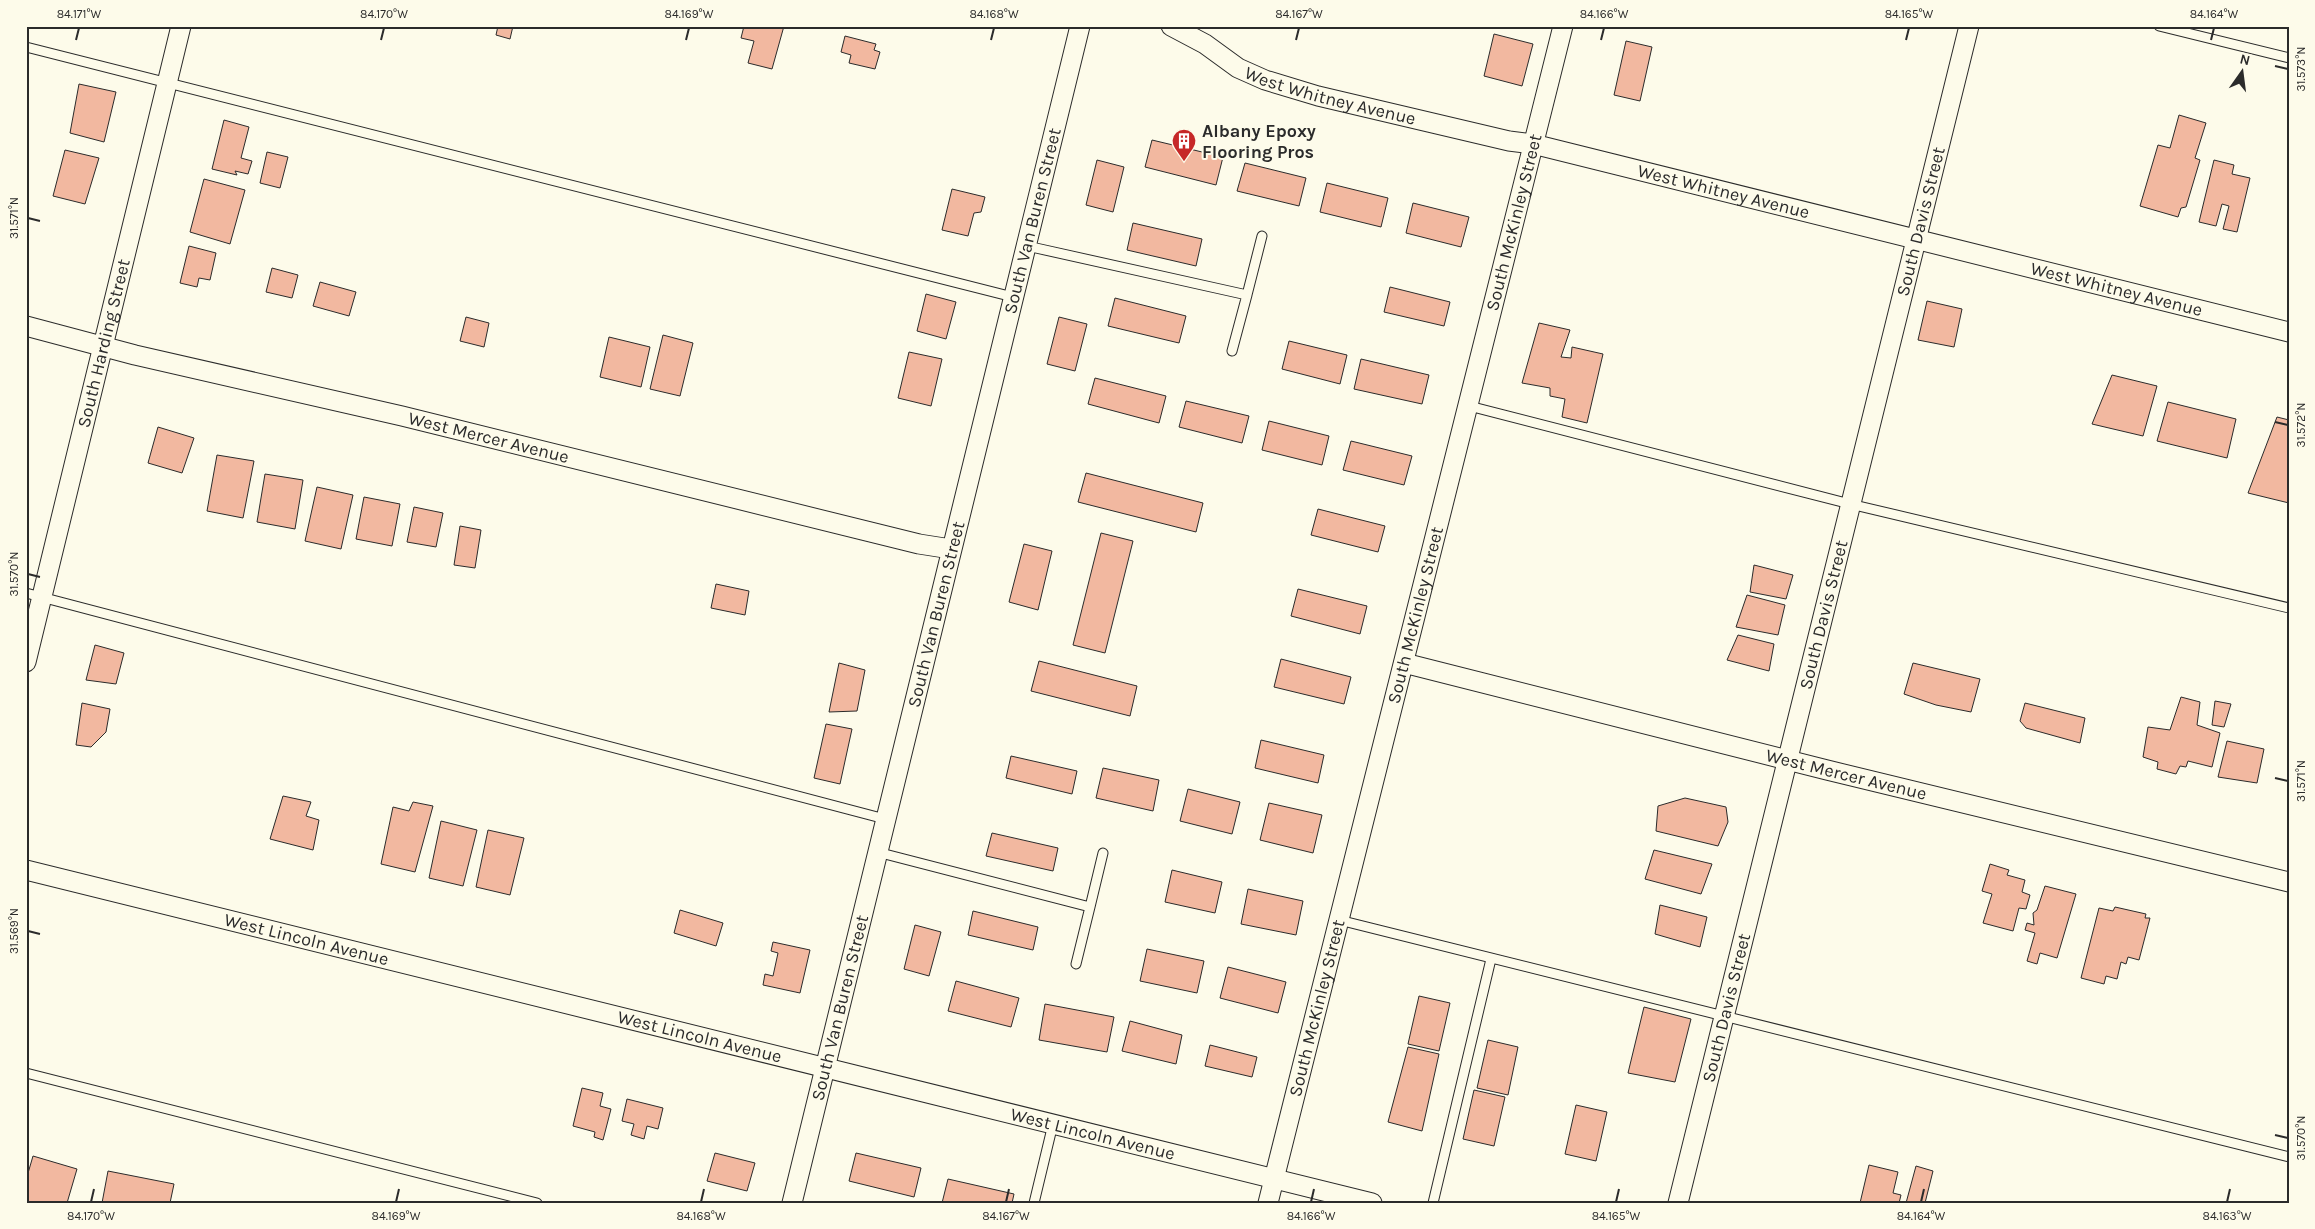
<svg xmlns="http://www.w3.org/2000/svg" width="2315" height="1229" viewBox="0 0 2315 1229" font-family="Karla,sans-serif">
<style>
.building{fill:#f2b8a0;stroke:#2b2b2b}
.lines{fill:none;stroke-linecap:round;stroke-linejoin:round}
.lane-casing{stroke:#2b2b2b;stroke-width:11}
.street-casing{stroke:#2b2b2b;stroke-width:21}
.lane{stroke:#fdfbea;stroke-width:9}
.street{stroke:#fdfbea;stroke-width:19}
.ticks{fill:none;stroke:#2b2b2b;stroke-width:2}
.labels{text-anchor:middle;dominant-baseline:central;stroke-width:4;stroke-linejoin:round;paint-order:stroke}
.street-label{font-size:18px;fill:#2b2b2b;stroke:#fdfbea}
.poi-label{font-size:18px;font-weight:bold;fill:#2b2b2b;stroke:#fdfbea;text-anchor:start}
.neatline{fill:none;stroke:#2b2b2b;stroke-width:2}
.ticks-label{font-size:12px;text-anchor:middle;fill:#2b2b2b}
</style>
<rect width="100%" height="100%" fill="#fdfbea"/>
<path class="building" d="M498,26H513L510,39L496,35Z
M744,26H784L772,69L748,63L754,41L741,38Z
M1494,34L1533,44L1522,86L1484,76Z
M845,36L876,44L874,50L880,52L875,69L849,63L851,55L841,52Z
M1626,41L1652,47L1640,101L1614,95Z
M79,84L116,92L104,142L70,133Z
M2179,115L2206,123L2195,158L2200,160L2186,207L2181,208L2178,217L2140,206L2158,145L2170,148Z
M224,120L249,127L241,158L252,161L248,174L235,171L237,175L212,169Z
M1152,140L1223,157L1216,185L1145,167Z
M65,150L99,158L85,204L53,196Z
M267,152L288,157L280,188L260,183Z
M1097,160L1124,167L1113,212L1086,205Z
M2214,160L2234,165L2232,174L2250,178L2237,232L2223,229L2229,206L2222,204L2216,226L2199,222Z
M1245,163L1306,178L1299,206L1237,191Z
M204,179L245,190L230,244L190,232Z
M1327,183L1388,198L1381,227L1320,212Z
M952,189L985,197L981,212L974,213L968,236L942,230Z
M1413,203L1469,217L1461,247L1406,233Z
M1133,223L1202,239L1196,266L1127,250Z
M189,246L216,253L210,280L199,278L197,287L180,283Z
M272,268L298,275L292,298L266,292Z
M320,282L356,292L349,316L313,306Z
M1390,287L1450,302L1444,326L1384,312Z
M926,294L956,302L946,339L917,331Z
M1115,298L1186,316L1179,343L1108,326Z
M1927,301L1962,309L1954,347L1918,340Z
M466,317L489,323L484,347L460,341Z
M1059,317L1087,324L1075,371L1047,364Z
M1539,323L1570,330L1561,357L1571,358L1572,347L1603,354L1587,423L1562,417L1565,399L1550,396V388L1522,383Z
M663,335L693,343L680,396L650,389Z
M609,337L650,347L641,387L600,377Z
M1289,341L1347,355L1340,384L1282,369Z
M909,352L942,359L931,406L898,398Z
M1361,359L1429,375L1422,404L1354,389Z
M2112,375L2157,386L2143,436L2092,424Z
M1095,378L1166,396L1159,423L1088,404Z
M1186,401L1249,416L1242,443L1179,427Z
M2168,402L2236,419L2227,458L2157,441Z
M2277,417L2289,420V503L2248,493Z
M1269,421L1329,436L1322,465L1262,450Z
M158,427L194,438L182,473L148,463Z
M1351,441L1412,456L1404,485L1343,470Z
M217,455L254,461L243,518L207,511Z
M1086,473L1203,503L1196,532L1078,502Z
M265,474L303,480L295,529L257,522Z
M317,487L353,495L341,549L305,541Z
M364,497L400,504L392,546L356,539Z
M414,507L443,513L436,547L407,542Z
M1318,509L1385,526L1378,552L1311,535Z
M460,526L481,530L475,568L454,565Z
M1101,533L1133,541L1105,653L1073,645Z
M1024,544L1052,551L1038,610L1009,602Z
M1754,565L1793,575L1786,599L1750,592Z
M716,584L749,591L745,615L711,608Z
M1298,589L1367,606L1360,634L1291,616Z
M1747,595L1785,605L1778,635L1736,627Z
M1738,635L1774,644L1769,671L1727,660Z
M95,645L124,653L116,684L86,680Z
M1281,659L1351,677L1344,704L1274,687Z
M1039,661L1137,686L1130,716L1031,691Z
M839,663L865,670L857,711L829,712Z
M1913,663L1980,679L1971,712L1936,705L1904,694Z
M2181,697L2200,702L2197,725L2220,733L2212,767L2188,761L2186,767L2180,766L2176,774L2157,769L2158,762L2143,757L2148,727L2170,730Z
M2215,701L2231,704L2224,727L2212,725Z
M82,703L110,709L106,732L91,747L76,745Z
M2025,703L2085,718L2080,743L2026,728L2020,721Z
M826,724L852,729L840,784L814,778Z
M1261,740L1324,755L1318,783L1255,768Z
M2227,741L2264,749L2257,783L2218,777Z
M1011,756L1077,771L1072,794L1006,778Z
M1103,768L1159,780L1153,811L1096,798Z
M1188,789L1240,802L1232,834L1180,821Z
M283,796L311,802L306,816L319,820L313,850L270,839Z
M1685,798L1726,807L1728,822L1718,846L1656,831L1658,806Z
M413,802L433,806L415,872L381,864L393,807L409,811Z
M1269,803L1322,815L1313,853L1260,840Z
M441,821L477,830L463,886L429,878Z
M488,830L524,838L510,895L476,887Z
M992,833L1058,848L1053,871L986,856Z
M1654,850L1712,864L1701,894L1645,879Z
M1990,864L2009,870L2007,875L2025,880L2022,892L2030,895L2026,909L2019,908L2013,931L1983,923L1992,894L1982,891Z
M1172,870L1222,882L1215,913L1165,902Z
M2045,886L2076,894L2057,958L2040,953L2037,964L2027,961L2035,933L2025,930L2027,923L2034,925L2033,913L2037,910Z
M1248,889L1303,901L1296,935L1241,924Z
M1660,905L1707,917L1700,947L1655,934Z
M2115,907L2146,914L2145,918H2150L2139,960L2128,957L2126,964L2121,962L2117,979L2106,976L2104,984L2081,978L2099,908L2113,911Z
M680,910L723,923L716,946L674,933Z
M973,911L1038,927L1033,950L968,935Z
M915,925L941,932L929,976L904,969Z
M773,942L810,950L800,993L763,985L765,974L773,976L778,953L771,951Z
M1147,949L1204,961L1197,993L1140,981Z
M1228,967L1286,982L1278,1013L1220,998Z
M956,981L1019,998L1011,1027L948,1011Z
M1419,996L1450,1003L1439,1051L1408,1044Z
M1045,1004L1114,1017L1107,1052L1039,1040Z
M1644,1007L1691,1019L1675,1082L1628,1073Z
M1130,1021L1182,1035L1176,1064L1122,1051Z
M1488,1040L1518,1047L1508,1095L1477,1088Z
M1210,1045L1257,1057L1252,1077L1205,1066Z
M1408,1047L1439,1054L1422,1131L1388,1122Z
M582,1088L603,1093L600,1106L611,1109L603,1140L594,1137L595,1132L573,1126Z
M1474,1090L1505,1097L1494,1146L1463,1139Z
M627,1099L663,1108L658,1129L647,1126L644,1139L631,1135L634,1124L622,1121Z
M1576,1105L1607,1112L1596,1161L1565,1154Z
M715,1153L755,1163L747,1191L707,1181Z
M856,1153L921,1168L914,1197L849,1181Z
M33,1156L77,1169L67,1203H26V1180Z
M1869,1165L1898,1172L1893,1193L1901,1195L1899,1203H1860Z
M1916,1166L1933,1171L1925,1203H1906Z
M108,1171L174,1184L170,1203H102Z
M948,1179L1014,1194L1012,1203H942Z"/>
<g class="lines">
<defs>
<path id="lane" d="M2159,26L2289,58
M26,47L1013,297
M1027,246L1247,295L1262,236
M1232,351L1247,295
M1469,406L1850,504L2289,608
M26,593L885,819
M877,852L1090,907L1103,853
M1339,920L2289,1157
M1076,964L1090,907
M26,1073L537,1203
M1034,1203L1053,1124
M1433,1203L1491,959"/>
<g id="street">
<path id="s1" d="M1171,26L1205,44L1238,68L1265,80L1318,96L1509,141L1533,144L2289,332"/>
<path id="s2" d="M26,326L135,355L402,416L919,544L951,549"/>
<path id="s3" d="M26,662L181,26"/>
<path id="s4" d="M1404,663L1827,770L2289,882"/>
<path id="s5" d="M26,870L1372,1203"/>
<path id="s6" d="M792,1203L1080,26"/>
<path id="s7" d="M1268,1203L1563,26"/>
<path id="s8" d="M1678,1203L1969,26"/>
</g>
</defs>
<use href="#lane" class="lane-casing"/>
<use href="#street" class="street-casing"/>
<use href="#lane" class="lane"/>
<use href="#street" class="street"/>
</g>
<path class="ticks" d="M76,40L79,28M381,40L384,28M686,40L689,28M991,40L994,28M1296,40L1299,28M1601,40L1604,28M1906,40L1909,28M2211,40L2214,28M2275,66L2288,69M28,218L40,221M2275,422L2288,425M28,574L40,577M2275,778L2288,781M28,931L40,934M2275,1135L2288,1138M91,1202L94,1189M396,1202L399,1189M701,1202L704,1189M1006,1202L1009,1189M1311,1202L1314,1189M1616,1202L1619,1189M1921,1202L1924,1189M2227,1202L2230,1189"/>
<defs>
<symbol id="building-pin" viewBox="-11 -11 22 30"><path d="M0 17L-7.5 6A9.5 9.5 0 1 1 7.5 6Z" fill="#c62828" stroke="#fdfbea"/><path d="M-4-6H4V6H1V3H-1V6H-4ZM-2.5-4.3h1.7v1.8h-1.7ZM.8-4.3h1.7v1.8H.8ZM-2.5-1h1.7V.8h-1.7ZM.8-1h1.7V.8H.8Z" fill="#fff"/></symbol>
</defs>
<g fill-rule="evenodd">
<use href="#building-pin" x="1170" y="127" width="28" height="38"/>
</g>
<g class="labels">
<g class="street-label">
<text stroke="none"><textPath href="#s1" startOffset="176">West Whitney Avenue</textPath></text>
<text stroke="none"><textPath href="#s1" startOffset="581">West Whitney Avenue</textPath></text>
<text stroke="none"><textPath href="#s6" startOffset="1011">South Van Buren Street</textPath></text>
<text stroke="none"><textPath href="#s8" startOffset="1011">South Davis Street</textPath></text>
<text stroke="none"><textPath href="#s7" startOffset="1011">South McKinley Street</textPath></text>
<text stroke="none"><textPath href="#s1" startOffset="986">West Whitney Avenue</textPath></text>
<text stroke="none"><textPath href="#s3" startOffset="328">South Harding Street</textPath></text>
<text stroke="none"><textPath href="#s2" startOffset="476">West Mercer Avenue</textPath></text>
<text stroke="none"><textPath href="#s6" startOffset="606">South Van Buren Street</textPath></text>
<text stroke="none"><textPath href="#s8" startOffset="606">South Davis Street</textPath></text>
<text stroke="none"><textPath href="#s7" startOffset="606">South McKinley Street</textPath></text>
<text stroke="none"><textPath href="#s4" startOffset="456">West Mercer Avenue</textPath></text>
<text stroke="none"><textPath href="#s5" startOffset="289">West Lincoln Avenue</textPath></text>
<text stroke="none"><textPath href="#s7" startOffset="201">South McKinley Street</textPath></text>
<text stroke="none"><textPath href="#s6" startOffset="201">South Van Buren Street</textPath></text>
<text stroke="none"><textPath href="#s8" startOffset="201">South Davis Street</textPath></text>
<text stroke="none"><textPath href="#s5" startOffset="694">West Lincoln Avenue</textPath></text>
<text stroke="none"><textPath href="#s5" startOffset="1099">West Lincoln Avenue</textPath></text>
</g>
<g class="poi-label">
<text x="1202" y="131">Albany Epoxy<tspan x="1202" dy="21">Flooring Pros</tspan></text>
</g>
</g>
<rect width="2315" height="1229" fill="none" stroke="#fdfbea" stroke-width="55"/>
<g transform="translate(2242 72) rotate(14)" stroke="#fdfbea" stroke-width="4" paint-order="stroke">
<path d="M0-4L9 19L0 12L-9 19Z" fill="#2b2b2b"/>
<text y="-8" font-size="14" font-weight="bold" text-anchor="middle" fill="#2b2b2b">N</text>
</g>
<rect x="28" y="28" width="2260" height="1174" class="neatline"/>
<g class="ticks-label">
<text x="79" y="18">84.171°W</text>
<text x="384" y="18">84.170°W</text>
<text x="689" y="18">84.169°W</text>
<text x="994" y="18">84.168°W</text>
<text x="1299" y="18">84.167°W</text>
<text x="1604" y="18">84.166°W</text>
<text x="1909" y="18">84.165°W</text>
<text x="2214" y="18">84.164°W</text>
<text transform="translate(2301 69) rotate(-90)" y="4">31.573°N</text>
<text transform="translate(14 218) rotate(-90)" y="4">31.571°N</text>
<text transform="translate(2301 425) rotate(-90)" y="4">31.572°N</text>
<text transform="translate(14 574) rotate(-90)" y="4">31.570°N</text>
<text transform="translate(2301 781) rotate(-90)" y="4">31.571°N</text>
<text transform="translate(14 931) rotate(-90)" y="4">31.569°N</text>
<text transform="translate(2301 1138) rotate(-90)" y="4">31.570°N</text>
<text x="91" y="1220">84.170°W</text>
<text x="396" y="1220">84.169°W</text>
<text x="701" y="1220">84.168°W</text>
<text x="1006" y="1220">84.167°W</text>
<text x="1311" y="1220">84.166°W</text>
<text x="1616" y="1220">84.165°W</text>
<text x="1921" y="1220">84.164°W</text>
<text x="2227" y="1220">84.163°W</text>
</g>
</svg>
